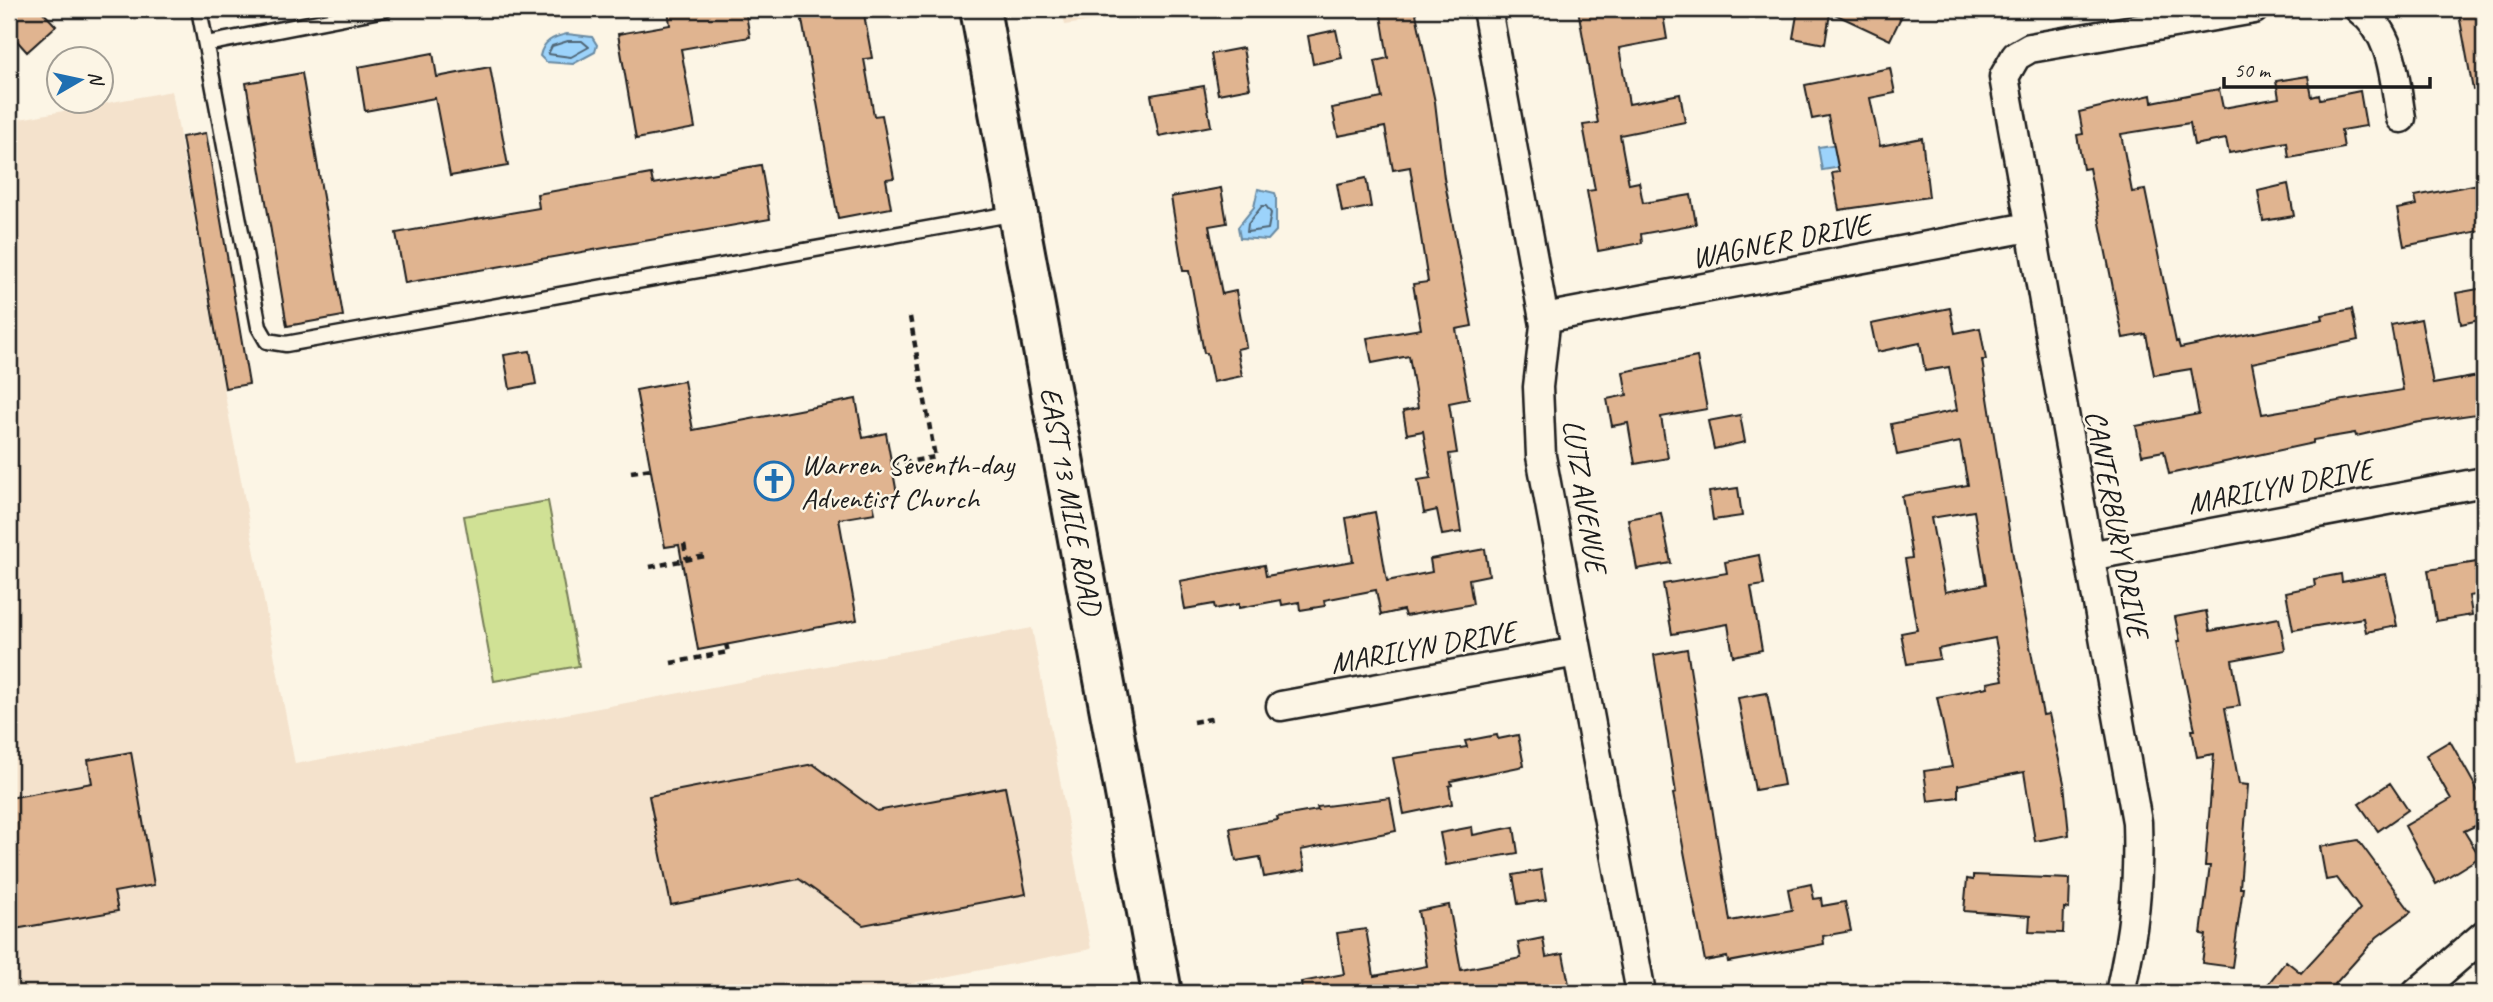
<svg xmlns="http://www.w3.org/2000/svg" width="2493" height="1002" viewBox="0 0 2493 1002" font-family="Caveat,sans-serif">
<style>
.built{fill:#f4e2cc}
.green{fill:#d0e195;stroke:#767e58;stroke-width:2}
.water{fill:#9cd3fb;stroke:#698aa2;stroke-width:2}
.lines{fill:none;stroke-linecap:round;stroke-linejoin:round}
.shore{stroke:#4f6575;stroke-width:2}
.building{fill:#e0b490;stroke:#1c1c1c;stroke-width:2;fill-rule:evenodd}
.lane-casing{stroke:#1c1c1c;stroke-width:19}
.street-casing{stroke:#1c1c1c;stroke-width:33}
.secondary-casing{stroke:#1c1c1c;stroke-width:44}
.path{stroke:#1c1c1c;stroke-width:4.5;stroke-dasharray:7 5;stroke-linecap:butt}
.lane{stroke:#fcf5e5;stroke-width:14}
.street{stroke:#fcf5e5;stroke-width:28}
.secondary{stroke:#fcf5e5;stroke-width:38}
.labels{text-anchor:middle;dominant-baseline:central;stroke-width:5;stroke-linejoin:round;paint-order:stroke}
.street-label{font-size:30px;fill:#1c1c1c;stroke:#fcf5e5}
.poi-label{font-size:30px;fill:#1c1c1c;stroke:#fcf5e5;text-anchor:start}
</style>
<rect width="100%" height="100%" fill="#fcf5e5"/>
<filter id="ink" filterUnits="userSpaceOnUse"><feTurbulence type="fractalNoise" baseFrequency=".0143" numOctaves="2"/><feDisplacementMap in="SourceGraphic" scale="14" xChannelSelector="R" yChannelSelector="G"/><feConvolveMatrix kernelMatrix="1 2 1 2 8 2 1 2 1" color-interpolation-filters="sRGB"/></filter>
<g filter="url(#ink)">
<path class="built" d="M1062,9H1172L1065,25Z
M172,91L227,406L295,764L1032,628L1091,949L861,993H9V121Z"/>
<path class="green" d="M548,501L579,666L494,681L464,516Z"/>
<path class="water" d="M567,34L592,37L597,45L595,52L573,64L546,62L540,56C543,41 553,37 567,34Z
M1858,141L1862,164L1822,170L1818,147Z
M1258,189L1275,193L1276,196V231L1268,240L1240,238L1238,227L1254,207Z"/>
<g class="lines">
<path class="shore" d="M568,41H582L589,47L571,57L548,54L552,46Z
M1262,206H1266L1271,213L1268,229L1247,232L1248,224Z"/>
</g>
<path class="building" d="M9,9H40L56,26L27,52L9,32Z
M668,9H745L750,37L681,49L695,128L636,139L618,34L670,25Z
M800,9H863L872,58L864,59L874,116L882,115L894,178L886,179L891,208L838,218Z
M1380,9H1415L1435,102L1444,178L1472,326L1456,329L1469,399L1449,403L1457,453L1449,454L1461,532L1442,535L1437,510L1424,513L1418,480L1431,478L1423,431L1407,434L1403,411L1418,408L1409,356L1372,363L1367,338L1421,329L1413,284L1428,282L1410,167L1393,170L1385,127L1338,136L1332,108L1382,98L1375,61L1388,58Z
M1578,9H1662L1667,39L1619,48L1629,104L1680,94L1685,122L1620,135L1629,184L1639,182L1643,203L1691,195L1696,224L1641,234L1642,243L1598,251L1587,191L1595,190L1583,125L1598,123Z
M1798,9L1830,13L1825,44L1793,38Z
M1824,9H1905L1890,40Z
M2458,9H2484V89L2473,90Z
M1336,30L1342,58L1313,64L1308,36Z
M1243,48L1250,88L1218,94L1211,54Z
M433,53L437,77L490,67L508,166L450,176L435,98L365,111L358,67Z
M1890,68L1895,93L1870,98L1880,146L1922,138L1929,197L1839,210L1832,173L1839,172L1828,116L1812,119L1805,85Z
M302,73L343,316L287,326L246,83Z
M2308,76L2312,97L2319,95L2320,99L2360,91L2366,126L2341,130L2344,148L2289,158L2287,142L2229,153L2226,139L2194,145L2190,123L2121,134L2132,192L2145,190L2176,342L2178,341L2180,348L2323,319L2322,315L2352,309L2358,340L2252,363L2262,414L2403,390L2391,325L2421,319L2433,384L2484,375V413L2414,423L2356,436L2355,433L2313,440V443L2169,474L2164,451L2142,455L2136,426L2199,414L2191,369L2154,375L2146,334L2123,338L2089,168L2083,169L2077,135L2083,134L2079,112L2151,95L2152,102L2219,89L2223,108L2279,98L2276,81Z
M1204,86L1211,126L1159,136L1151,95Z
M206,133L249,384L225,388L182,137Z
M761,165L770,219L405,283L396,233L539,208L537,194L651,174L653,184Z
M1366,178L1371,207L1342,212L1337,184Z
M2484,183V230L2404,246L2397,209L2417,205L2415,196Z
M2288,184L2294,216L2263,221L2258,191Z
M1221,188L1227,223L1209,226L1222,294L1236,291L1246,347L1237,349L1242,376L1213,382L1207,353H1204L1189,271H1183L1171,197Z
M2484,288V319L2461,324L2456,293Z
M1950,308L1955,333L1980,328L1986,360H1982L2014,562L2043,715L2049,714L2064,783L2069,835L2035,841L2024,772L1958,785V797L1928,801L1924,771L1952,767L1937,697L1988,687L1987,683L2003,680L1995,638L1938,649L1940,659L1907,664L1901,633L1917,630L1905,559L1912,558L1902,496L1968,485L1960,442L1897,455L1891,424L1957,410L1949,367L1925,371L1920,343L1877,352L1871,324ZM1974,511L1986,584L1945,592L1931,518Z
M530,351L536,384L510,389L504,355Z
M1697,357L1707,409L1661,417L1668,458L1635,464L1628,423L1612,426L1607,399L1627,395L1623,372Z
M684,381L693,430L856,399L863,438L886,433L897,494L872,499L875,513L839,519L857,620L698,650L679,545L665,547L636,390Z
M1740,415L1745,442L1714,449L1708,421Z
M1738,488L1742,516L1713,520L1709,492Z
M1375,512L1387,581L1432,572L1430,559L1485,549L1489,575L1469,579L1473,604L1405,616L1403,610L1381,615L1376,590L1324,600L1325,606L1300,610L1299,602L1282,605L1281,600L1239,608V604L1215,609L1214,604L1185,609L1180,581L1264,565L1266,576L1353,561L1346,518Z
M1661,513L1671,563L1637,569L1628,519Z
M1759,555L1764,585L1751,587L1762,650L1733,656L1728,624L1672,634L1663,584L1727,573L1725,562Z
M2477,562L2482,594L2469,596L2472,615L2436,621L2428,570Z
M2341,574L2342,582L2386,574L2397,626L2366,632L2363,618L2293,630L2286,592L2315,586L2314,579Z
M2206,611L2210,631L2279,618L2285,650L2232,660L2240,706L2225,708L2239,784L2248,785L2240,888H2243L2232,967L2202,963L2206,935L2201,934L2210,866H2205L2214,754L2197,757L2192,730H2195L2177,641H2180L2175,617Z
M1687,649L1730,921L1792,910L1788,889L1811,884L1814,899L1821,898L1822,906L1845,902L1851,931L1823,936L1824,944L1728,962L1727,957L1705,961L1673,794L1676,793L1654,655Z
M1767,693L1784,785L1755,790L1738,698Z
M1497,735L1498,739L1518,735L1524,766L1451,781L1452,785L1449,786L1452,804L1404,814L1393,758L1467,747L1465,741Z
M2450,741L2478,791L2484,788V822L2464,831L2480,857L2436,884L2405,826L2451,799L2426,755Z
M131,752L154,885L114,892L118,911L9,930V798L92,783L88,760Z
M813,764L877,811L1005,787L1026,894L863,925L799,879L671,905L649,796Z
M2390,783L2408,810L2378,831L2359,804Z
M1390,798L1396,831L1301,850L1305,870L1264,877L1260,857L1236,861L1230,828L1278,820L1277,817L1318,810L1317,807Z
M1472,827L1473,835L1514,827L1518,853L1446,865L1440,833Z
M2358,840L2411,912L2377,937L2327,993H2261L2286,961L2301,973L2360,909L2337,878L2326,880L2320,847Z
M1541,870L1546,900L1518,904L1513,875Z
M1973,875L2070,879L2069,909L2064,908L2063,933L2029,932L2030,916L1964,911L1967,879L1973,880Z
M1449,905L1461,970L1521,958L1518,943L1543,938L1546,957L1563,954L1570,989L1549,993H1302L1301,982L1344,974L1337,933L1366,929L1374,976L1427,966L1418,911Z"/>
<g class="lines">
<defs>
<path id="lane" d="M199,9L259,327L267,341L286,344L1016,213
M206,44L385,9"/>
<path id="street" d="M1487,9L1545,325L1538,387L1541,456L1641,993
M2359,9C2394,35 2394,78 2401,118
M1544,318L2029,227
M2089,556L2484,482
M1281,706L1577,652
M2120,993C2134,931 2139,885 2137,822L2004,77L2016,56L2030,48L2254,9
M2417,993L2484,935"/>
<g id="secondary">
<path id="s1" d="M980,9L1162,993"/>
</g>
</defs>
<use href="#lane" class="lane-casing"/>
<use href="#street" class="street-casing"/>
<use href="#secondary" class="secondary-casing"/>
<path class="path" d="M891,465L935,457L910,317
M631,472L651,469
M684,544L687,560
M650,567L705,556
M671,663L728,652L726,644
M1193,722L1216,718"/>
<use href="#lane" class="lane"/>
<use href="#street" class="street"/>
<use href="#secondary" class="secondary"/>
</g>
</g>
<defs>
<symbol id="church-ring" viewBox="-11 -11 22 22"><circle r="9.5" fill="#fcf5e5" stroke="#1f6fb2" stroke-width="1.5"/><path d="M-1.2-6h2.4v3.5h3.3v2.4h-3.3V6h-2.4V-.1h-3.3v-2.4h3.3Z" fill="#1f6fb2"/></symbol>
</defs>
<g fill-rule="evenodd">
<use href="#church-ring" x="752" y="459" width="44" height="44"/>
</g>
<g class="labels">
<g class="street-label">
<text transform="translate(1781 241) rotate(-11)">WAGNER DRIVE</text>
<text transform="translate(2280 486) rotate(-11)">MARILYN DRIVE</text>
<text transform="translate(1585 496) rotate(81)">LUTZ AVENUE</text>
<text stroke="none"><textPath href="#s1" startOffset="500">EAST 13 MILE ROAD</textPath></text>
<text transform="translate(2117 524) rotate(79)">CANTERBURY DRIVE</text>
<text transform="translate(1423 647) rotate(-10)">MARILYN DRIVE</text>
</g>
<g class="poi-label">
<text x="801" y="464">Warren Seventh-day<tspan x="801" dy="34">Adventist Church</tspan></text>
</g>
</g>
<rect width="2493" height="1002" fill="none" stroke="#fcf5e5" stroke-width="35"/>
<rect x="18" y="18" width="2458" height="967" fill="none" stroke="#1c1c1c" stroke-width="2.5" filter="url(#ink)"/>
<g transform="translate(80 80) rotate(81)"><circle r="33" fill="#fcf5e5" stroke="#a29e95" stroke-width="2"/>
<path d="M0-5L12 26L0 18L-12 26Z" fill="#1f6fb2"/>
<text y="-10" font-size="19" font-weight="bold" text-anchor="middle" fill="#1c1c1c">N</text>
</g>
<path d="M2224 77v10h206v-10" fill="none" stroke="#1c1c1c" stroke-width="3.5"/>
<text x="2234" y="77" font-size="21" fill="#1c1c1c" stroke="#fcf5e5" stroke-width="5" paint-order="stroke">50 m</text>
</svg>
